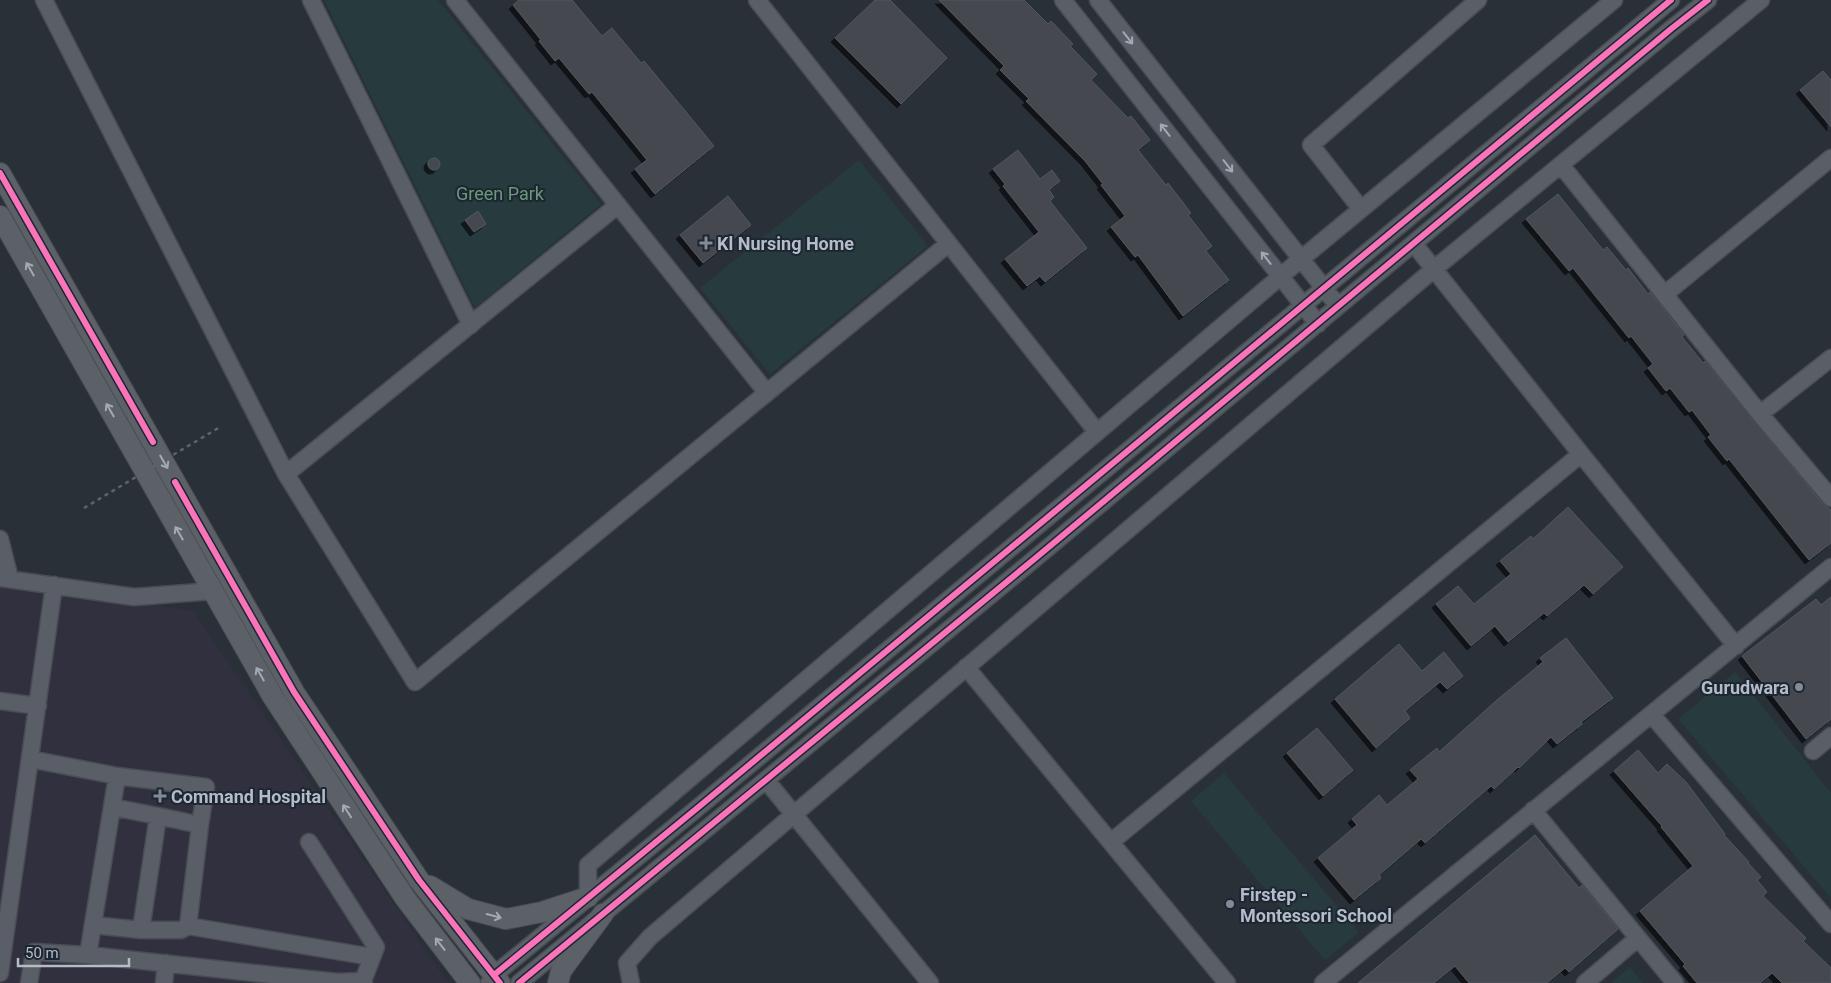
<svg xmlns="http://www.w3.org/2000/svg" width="1831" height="983" viewBox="0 0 1831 983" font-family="Roboto,sans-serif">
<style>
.medical{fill:#31303e}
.green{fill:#273a3e}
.building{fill:#444950;stroke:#52575f;filter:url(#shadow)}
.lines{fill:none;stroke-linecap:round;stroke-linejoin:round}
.minor-casing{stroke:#484c53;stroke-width:19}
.major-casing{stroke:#484c55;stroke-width:22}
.minor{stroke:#5a5e66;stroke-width:16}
.major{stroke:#5c6168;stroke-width:20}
.path-bridge{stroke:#5d636a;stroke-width:2.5;stroke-dasharray:4 4;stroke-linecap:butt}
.cycleway-casing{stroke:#1d2633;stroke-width:9}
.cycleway{stroke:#fb73b8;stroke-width:6}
.oneway{stroke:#a2a9b5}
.oneway2{stroke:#a2aab6}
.poi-dot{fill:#848b96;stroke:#1d2633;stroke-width:2}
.labels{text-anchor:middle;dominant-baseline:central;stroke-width:4;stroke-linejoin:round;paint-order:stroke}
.park-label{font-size:18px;fill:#6b9a76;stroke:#1d2633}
.poi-label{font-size:18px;font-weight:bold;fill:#b4bcc9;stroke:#1d2633;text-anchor:start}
</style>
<defs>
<filter id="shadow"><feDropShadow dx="-4" dy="4" stdDeviation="0" flood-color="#0009"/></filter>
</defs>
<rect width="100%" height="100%" fill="#2a3038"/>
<path class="medical" d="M0,582L193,611L448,983H0Z"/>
<path class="green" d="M324,0H438L601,204L475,308Z
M859,160L928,246L770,374L700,288Z
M1735,672L1831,793V898L1678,719Z
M1224,773L1359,932L1325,960L1191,801Z
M1630,967L1643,983H1611Z"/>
<path class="building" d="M519,0H572L602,36L612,28L641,63L644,61L714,146L655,194L635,169L647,160L592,92L589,94L559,58L555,61L539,41L541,40L513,5Z
M875,0H890L947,58L901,104L835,38Z
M939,0H1024L1048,24L1051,21L1073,44L1070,46L1097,74L1091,80L1128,118L1131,116L1150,140L1138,150L1166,185L1168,183L1191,213L1188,215L1212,246L1206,251L1229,280L1183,316L1138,255L1135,257L1111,227L1125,216L1101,185L1103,184L1085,161L1026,101L1029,99L1000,70L1004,66Z
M1823,71L1831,80V127L1800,90Z
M1018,150L1040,179L1052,170L1060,181L1049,190L1054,197L1050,201L1087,248L1045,282L1040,276L1027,286L1005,259L1039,232L1003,186L1005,184L993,169Z
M428 164a6 6 0 1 1 12 0a6 6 0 1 1-12 0Z
M1558,194L1603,250L1607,247L1626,270L1628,268L1648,294L1650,292L1684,335L1682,337L1703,363L1705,361L1823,504L1831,510V543L1809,560L1729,459L1727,461L1708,437L1711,435L1692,410L1689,412L1670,388L1666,391L1648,368L1653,364L1631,336L1629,338L1573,268L1569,271L1526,219Z
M728,196L751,225L703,263L680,235Z
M478,211L486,224L474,232L465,220Z
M1568,507L1623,567L1593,594L1584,585L1547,616L1544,613L1508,642L1495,626L1471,646L1436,604L1458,586L1474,604L1511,574L1500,561L1531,536L1533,539Z
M1831,597V719L1806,739L1742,656L1816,599L1821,605Z
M1566,638L1613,698L1581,722L1582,724L1557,744L1551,737L1519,768L1518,767L1494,789L1491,786L1425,843L1421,839L1379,875L1381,878L1354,900L1318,858L1357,825L1352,819L1379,795L1387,805L1418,779L1410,770L1437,748L1439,752L1497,700L1543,662L1540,658Z
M1399,644L1422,671L1444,652L1463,676L1447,689L1440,682L1405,711L1410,718L1376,748L1335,699Z
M1317,728L1353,770L1323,796L1287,753Z
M1638,750L1658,773L1667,764L1686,782L1725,834L1724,835L1749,862L1748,863L1761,877L1757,880L1767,892L1763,896L1806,938L1803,941L1831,968V983H1782L1772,973L1760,983H1697L1683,966L1685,964L1640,911L1693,866L1661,827L1662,826L1614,771Z
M1535,835L1579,888L1582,885L1618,929L1569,972L1565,968L1547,983H1469L1455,966L1434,983H1358Z"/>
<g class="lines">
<defs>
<path id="minor" d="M44,0L286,474L415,682L948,244
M311,0L471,325
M455,0L767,393
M757,0L1097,432
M1063,0L1318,324
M1098,0L1338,306
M1561,165L1760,414L1831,498
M1361,209L1311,145L1478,0
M1414,244L1581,454L1736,646
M1665,294L1831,158
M1760,414L1831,358
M286,474L618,205
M0,539L10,579
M0,578L134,597L213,591
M966,667L1227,983
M0,701L38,706
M1652,715L1831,924
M1813,751L1831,736
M30,759L117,776L206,787L200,825
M766,780L930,983
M1533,810L1675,983
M158,816L200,825L188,926L372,957
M309,842L376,947L363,981
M1111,842L1581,454
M588,897V865L1301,259L1614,0
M93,925L141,930L158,816L112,807
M141,930H181L188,926
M88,955L117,776
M0,973L54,585
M29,983L34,952L88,955L337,982L363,981L364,983
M164,983L166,963
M489,983L494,975L701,805L1671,0
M519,983L1032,561L1671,29L1708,0
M631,983L627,963L650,937L1434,269L1761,0
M1323,983L1831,567
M1585,983L1638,938"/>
<path id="major" d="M0,173L294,692L419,880L500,983
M0,216L273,697L405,898L470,983
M430,886L468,909L506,919L542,912L588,897
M558,983L561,971L603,914"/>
</defs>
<use href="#minor" class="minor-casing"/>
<use href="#major" class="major-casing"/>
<use href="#minor" class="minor"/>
<use href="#major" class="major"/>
<path class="path-bridge" d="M84,508L220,427"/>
<defs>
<path id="cycleway" d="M0,173L153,442
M175,482L294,692L419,880L500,983
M494,975L701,805L1671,0
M519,983L1032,561L1671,29L1708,0"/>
</defs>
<use href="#cycleway" class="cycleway-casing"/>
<use href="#cycleway" class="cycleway"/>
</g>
<defs><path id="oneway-shaft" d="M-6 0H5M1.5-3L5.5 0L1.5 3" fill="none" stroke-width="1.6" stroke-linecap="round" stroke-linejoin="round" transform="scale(1.25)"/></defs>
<g class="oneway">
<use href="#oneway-shaft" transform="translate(1128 38) rotate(52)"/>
<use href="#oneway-shaft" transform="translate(1165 130) rotate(-128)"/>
<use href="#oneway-shaft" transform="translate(1228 166) rotate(52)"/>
<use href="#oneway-shaft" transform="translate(1266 258) rotate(-128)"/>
</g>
<g class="oneway2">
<use href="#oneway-shaft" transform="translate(30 269) rotate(-120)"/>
<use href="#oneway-shaft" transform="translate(110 410) rotate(-120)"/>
<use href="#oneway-shaft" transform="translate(164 462) rotate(60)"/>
<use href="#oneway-shaft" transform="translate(179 533) rotate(-120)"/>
<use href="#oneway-shaft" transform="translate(260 674) rotate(-120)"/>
<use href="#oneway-shaft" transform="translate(347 811) rotate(-123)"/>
<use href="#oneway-shaft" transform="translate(494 916) rotate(15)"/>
<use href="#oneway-shaft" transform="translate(440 944) rotate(-128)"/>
</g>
<g class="poi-dot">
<path d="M703.5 235.5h5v5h5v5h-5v5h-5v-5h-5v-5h5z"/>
<circle cx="1799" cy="687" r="5"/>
<path d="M157.5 788.5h5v5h5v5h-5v5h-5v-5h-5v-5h5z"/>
<circle cx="1230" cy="904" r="5"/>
</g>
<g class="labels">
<g class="park-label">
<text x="500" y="193">Green Park</text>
</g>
<g class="poi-label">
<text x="717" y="243">Kl Nursing Home</text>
<text x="1789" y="687" text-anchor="end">Gurudwara</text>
<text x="171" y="796">Command Hospital</text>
<text x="1240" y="894">Firstep -<tspan x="1240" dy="21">Montessori School</tspan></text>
</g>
</g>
<path d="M18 958v8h111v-8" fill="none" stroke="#b4bcc9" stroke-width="2.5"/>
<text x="25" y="958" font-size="15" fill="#b4bcc9" stroke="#1d2633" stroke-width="4" paint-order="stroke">50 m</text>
</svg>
